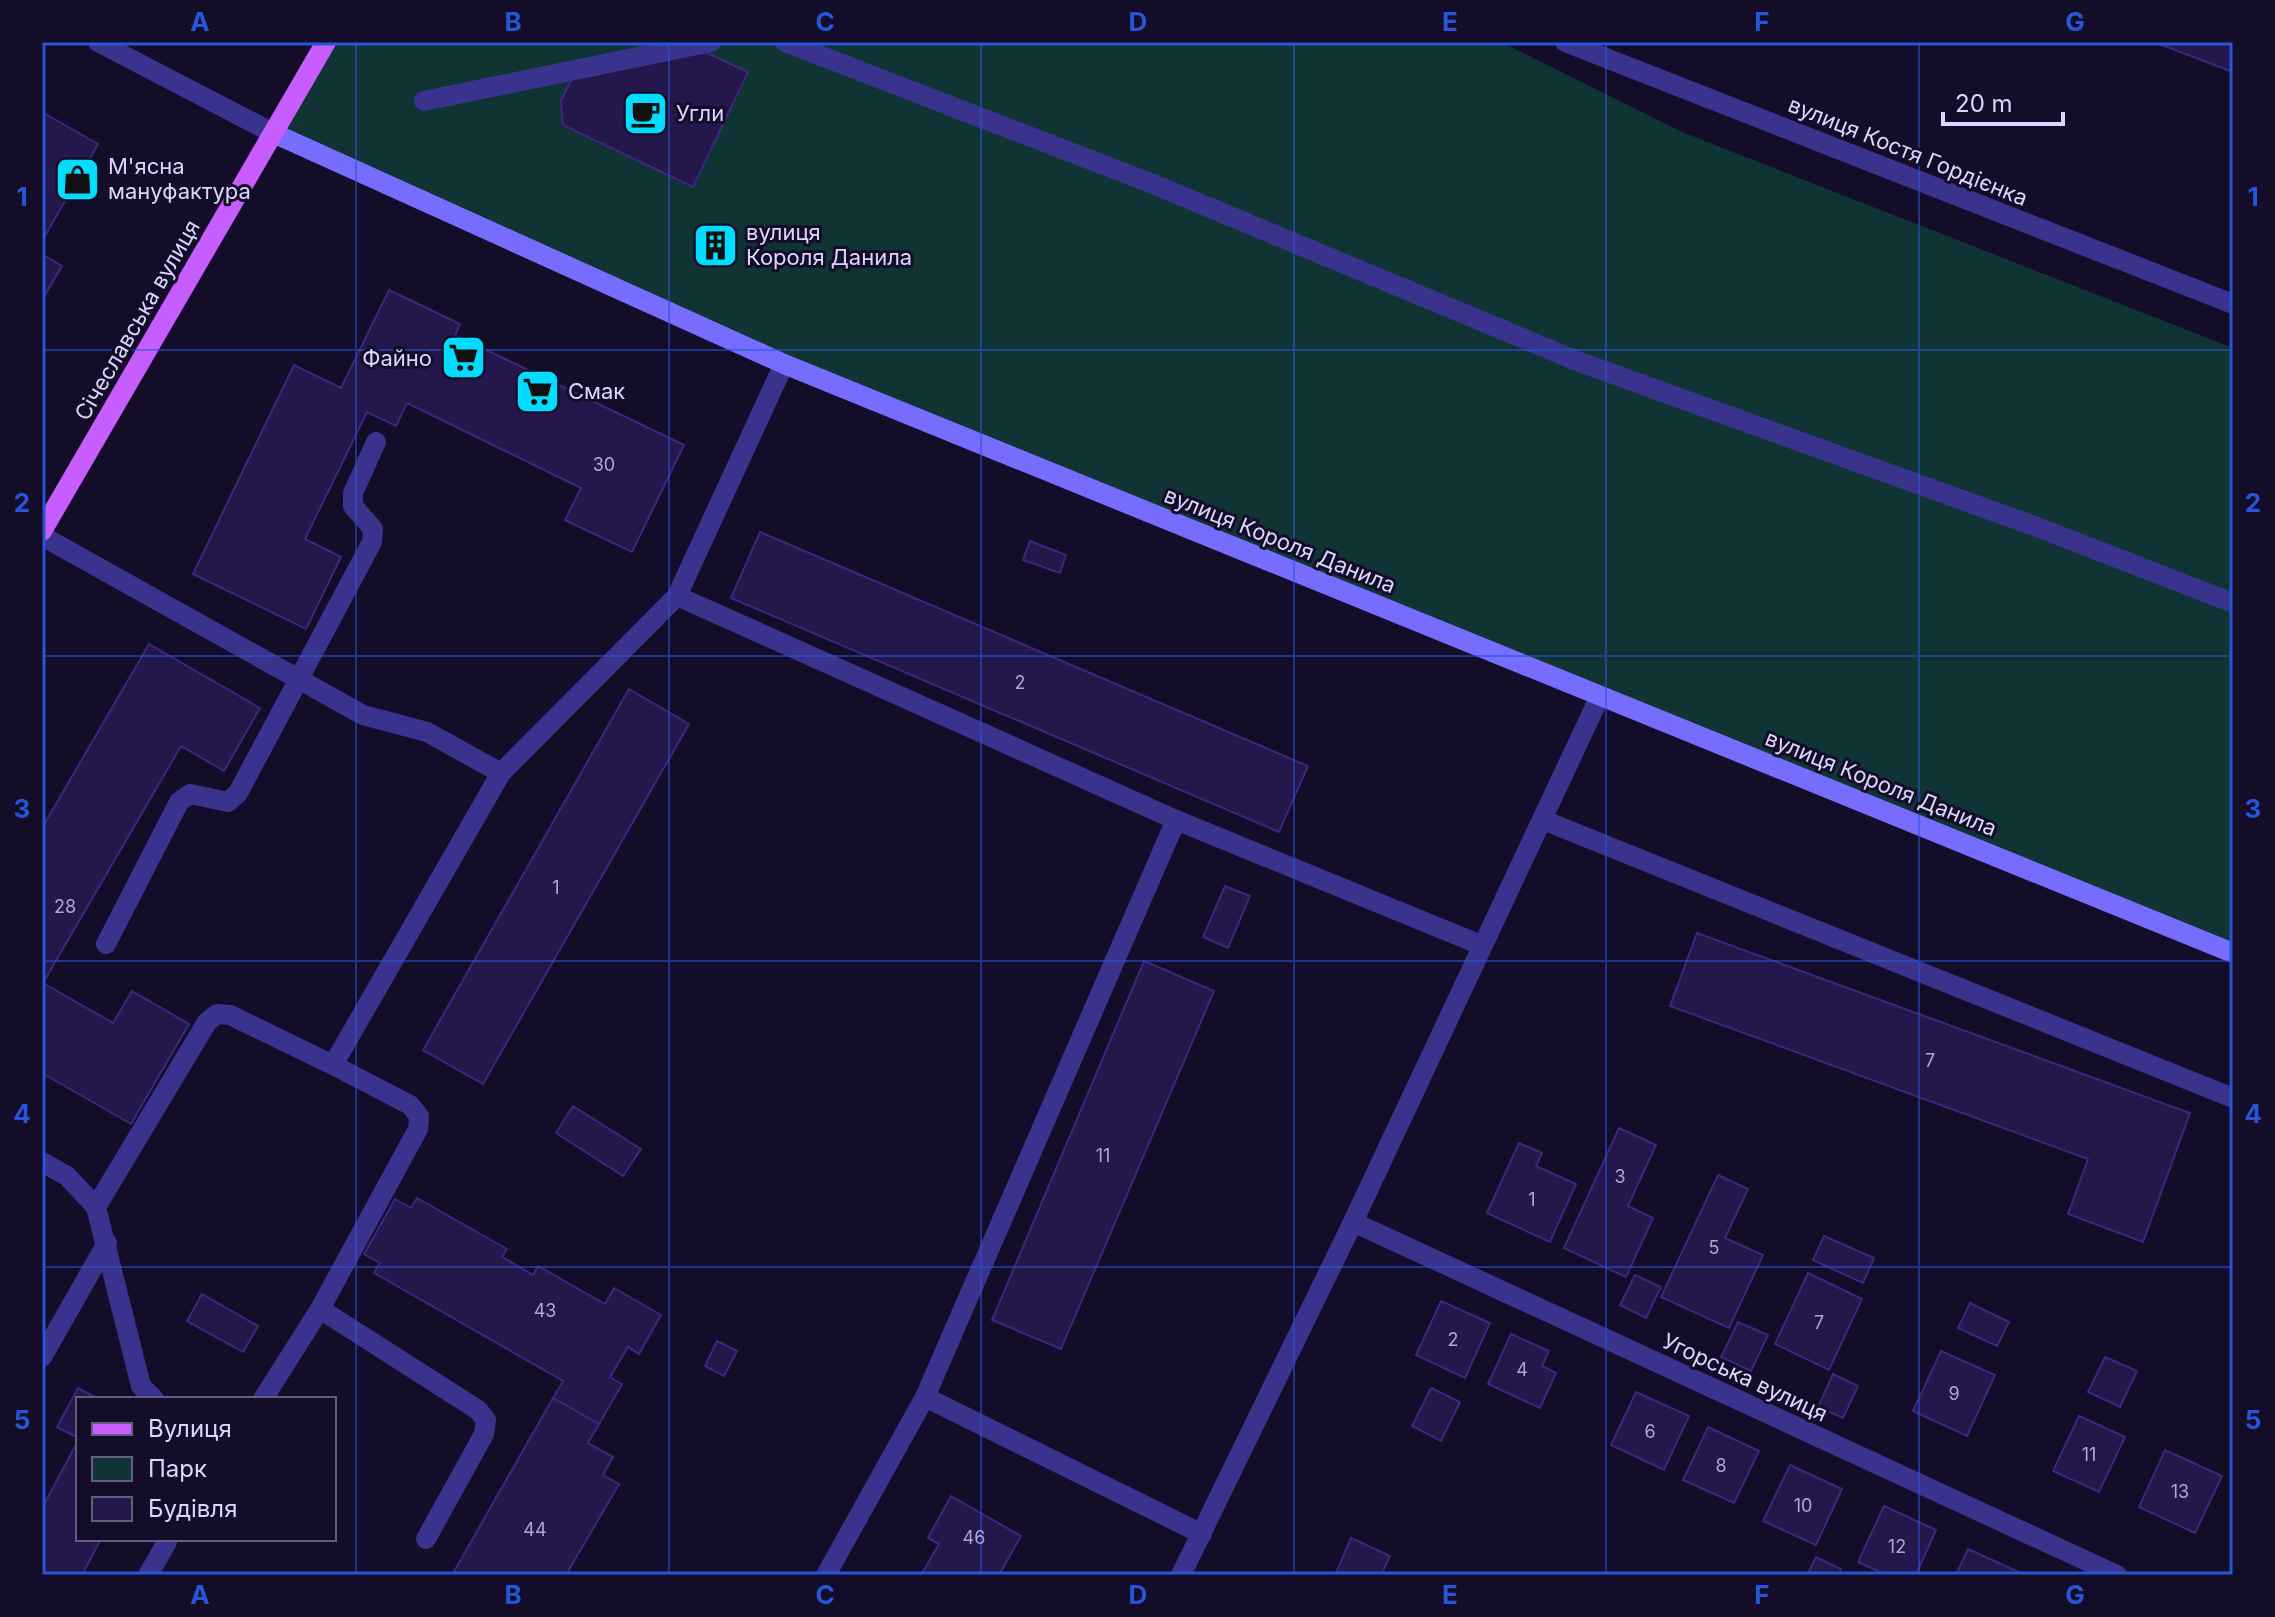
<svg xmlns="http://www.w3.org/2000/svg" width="2275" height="1617" viewBox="0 0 2275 1617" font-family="Inter,sans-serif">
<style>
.green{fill:#103434}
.building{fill:#24174c;stroke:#3b277b;stroke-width:2}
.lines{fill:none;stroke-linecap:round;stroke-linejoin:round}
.lane{stroke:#3a338d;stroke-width:20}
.street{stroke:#3a338d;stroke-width:20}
.secondary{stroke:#766dff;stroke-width:20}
.primary{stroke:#c85dff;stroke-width:20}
.grid{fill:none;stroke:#2755da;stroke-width:2;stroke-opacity:0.55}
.labels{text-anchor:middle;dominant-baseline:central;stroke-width:6;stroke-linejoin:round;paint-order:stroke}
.number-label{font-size:18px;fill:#aea6d2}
.poi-label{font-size:22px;fill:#dcd6ff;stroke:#130d29;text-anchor:start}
.street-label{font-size:22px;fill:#dcd6ff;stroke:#130d29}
.neatline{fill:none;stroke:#2755da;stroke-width:3}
.grid-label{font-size:26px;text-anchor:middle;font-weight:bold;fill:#2755da}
</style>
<rect width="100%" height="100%" fill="#130d29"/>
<path class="green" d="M326,42H1501L1682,132L2233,348V953L784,364L273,133Z"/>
<path class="building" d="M2154,42H2233V72Z
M705,52L748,72L693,187L563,125L561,101L572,78Z
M42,112L98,144L42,241Z
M700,232L735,247L730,259L695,243Z
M42,254L62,266L42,300Z
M389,290L460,324L455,335L684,445L632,552L565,520L581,488L407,403L396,426L367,412L305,539L341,557L306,629L193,574L294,365L341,388Z
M760,532L1308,766L1279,832L731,598Z
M1030,541L1066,555L1060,573L1023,560Z
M149,644L260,708L224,771L181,746L43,983L113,1023L132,991L189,1024L131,1124L42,1073V828Z
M629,689L689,724L483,1084L423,1050Z
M1225,886L1250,896L1228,948L1203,937Z
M1697,933L2190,1113L2143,1242L2068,1214L2088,1159L1670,1006Z
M1144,961L1214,991L1061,1349L992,1320Z
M573,1106L641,1149L623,1176L556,1133Z
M1619,1128L1656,1145L1628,1206L1653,1218L1626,1277L1564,1248Z
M1519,1143L1542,1153L1536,1166L1576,1184L1550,1242L1487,1213Z
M1718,1175L1748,1189L1725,1238L1763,1255L1729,1328L1661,1297Z
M417,1198L507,1249L502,1257L533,1275L538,1266L605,1304L614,1288L661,1315L639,1354L628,1347L610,1377L622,1384L599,1424L553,1398L563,1381L374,1273L380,1263L364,1254L395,1199L411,1208Z
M1824,1236L1874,1258L1863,1283L1813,1260Z
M1808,1273L1862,1299L1829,1370L1775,1344Z
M1635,1275L1661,1287L1646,1318L1620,1305Z
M202,1294L258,1326L243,1352L187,1321Z
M1441,1301L1490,1323L1465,1378L1416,1355Z
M1970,1303L2009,1322L1997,1346L1958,1328Z
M1738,1322L1768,1335L1751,1371L1721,1357Z
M1511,1334L1549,1351L1542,1366L1556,1373L1540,1408L1488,1384Z
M717,1341L737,1351L724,1376L705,1366Z
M1941,1351L1995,1375L1967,1436L1913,1411Z
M2105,1357L2137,1371L2120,1407L2088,1392Z
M1833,1374L1858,1386L1843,1418L1818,1407Z
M78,1388L98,1399H78V1438L57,1427Z
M1431,1388L1460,1402L1441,1441L1412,1426Z
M1636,1392L1689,1416L1664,1470L1611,1445Z
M553,1398L599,1424L588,1443L613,1457L603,1475L619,1484L566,1575H452Z
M2079,1416L2125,1437L2099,1492L2053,1471Z
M1708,1427L1759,1451L1734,1503L1683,1480Z
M78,1441V1539H101L82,1575H42V1508Z
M2165,1450L2222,1476L2195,1533L2139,1507Z
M1790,1465L1842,1489L1816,1545L1763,1521Z
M951,1496L1021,1536L999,1575H921L939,1544L928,1538Z
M1884,1506L1936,1530L1916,1575H1887L1858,1562Z
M1351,1538L1390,1556L1381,1575H1335Z
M1968,1549L2025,1575H1956Z
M1816,1557L1841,1569L1839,1575H1807Z"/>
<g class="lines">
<path class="lane" d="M784,364L677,596L1176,820L925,1397
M42,536L363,715L427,732L501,773L333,1065L410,1105L419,1116L418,1129L320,1309L263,1399
M501,773L677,596
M1176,820L1481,945
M1543,820L2233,1098
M106,944L179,802L190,794L228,802L238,793L372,542L373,529L353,506V493L376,442
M42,1162L67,1176L96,1207L141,1386L154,1399
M96,1207L207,1022L217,1014L230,1015L333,1065
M320,1309L478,1410L486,1420L484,1434L426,1539
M42,1357L107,1243
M148,1575L167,1542
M826,1575L925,1397L1202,1534"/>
<path class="street" d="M98,42L273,133
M785,42L1153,184L1577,361L2037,527L2233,603
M1565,42L2233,304
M424,101L711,42
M1353,1222L2117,1575
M1181,1575L1353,1222L1600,696"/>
<path class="secondary" d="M273,133L784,364L2233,953"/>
<path class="primary" d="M42,531L326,42"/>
</g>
<path class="grid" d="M356,42V1575M669,42V1575M981,42V1575M1294,42V1575M1606,42V1575M1919,42V1575M42,350H2233M42,656H2233M42,961H2233M42,1267H2233"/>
<defs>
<symbol id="cafe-square" viewBox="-11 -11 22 22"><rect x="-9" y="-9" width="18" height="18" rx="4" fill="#02dcff" stroke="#130d29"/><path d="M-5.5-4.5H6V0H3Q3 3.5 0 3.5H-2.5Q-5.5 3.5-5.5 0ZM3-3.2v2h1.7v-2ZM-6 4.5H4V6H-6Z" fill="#111"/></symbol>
<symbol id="shop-square" viewBox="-11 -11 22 22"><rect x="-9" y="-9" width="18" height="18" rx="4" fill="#02dcff" stroke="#130d29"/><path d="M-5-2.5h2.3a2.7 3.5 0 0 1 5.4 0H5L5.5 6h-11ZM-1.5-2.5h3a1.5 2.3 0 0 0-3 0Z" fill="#111"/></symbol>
<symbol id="building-square" viewBox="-11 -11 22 22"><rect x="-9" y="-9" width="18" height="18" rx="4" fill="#02dcff" stroke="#130d29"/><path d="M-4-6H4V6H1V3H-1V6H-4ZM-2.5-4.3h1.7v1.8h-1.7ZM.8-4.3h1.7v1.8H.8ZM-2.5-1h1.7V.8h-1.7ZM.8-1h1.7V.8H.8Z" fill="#111"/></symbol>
<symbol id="supermarket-square" viewBox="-11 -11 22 22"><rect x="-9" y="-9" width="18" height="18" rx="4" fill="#02dcff" stroke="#130d29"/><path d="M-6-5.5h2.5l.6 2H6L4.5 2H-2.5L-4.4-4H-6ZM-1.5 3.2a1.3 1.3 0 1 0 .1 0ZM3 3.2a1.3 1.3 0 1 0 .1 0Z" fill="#111"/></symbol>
</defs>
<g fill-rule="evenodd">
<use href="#cafe-square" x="620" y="88" width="51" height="51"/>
<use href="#shop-square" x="52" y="154" width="51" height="51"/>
<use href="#building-square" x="690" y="220" width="51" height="51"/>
<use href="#supermarket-square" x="438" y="332" width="51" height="51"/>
<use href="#supermarket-square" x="512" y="366" width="51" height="51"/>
</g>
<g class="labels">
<g class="number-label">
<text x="604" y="464">30</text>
<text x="1020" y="682">2</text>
<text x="556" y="887">1</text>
<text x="65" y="906">28</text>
<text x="1930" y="1060">7</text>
<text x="1103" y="1155">11</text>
<text x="1620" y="1176">3</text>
<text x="1532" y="1199">1</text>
<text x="1714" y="1247">5</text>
<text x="545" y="1310">43</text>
<text x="1819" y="1322">7</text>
<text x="1453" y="1339">2</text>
<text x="1522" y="1369">4</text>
<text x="1954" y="1393">9</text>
<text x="1650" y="1431">6</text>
<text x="2089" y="1454">11</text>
<text x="1721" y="1465">8</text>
<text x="2180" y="1491">13</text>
<text x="1803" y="1505">10</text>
<text x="535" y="1529">44</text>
<text x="974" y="1537">46</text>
<text x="1897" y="1546">12</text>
</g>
<g class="poi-label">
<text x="676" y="113">Угли</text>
<text x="108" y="166">М'ясна<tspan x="108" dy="25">мануфактура</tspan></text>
<text x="746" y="232">вулиця<tspan x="746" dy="25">Короля Данила</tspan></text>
<text x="432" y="358" text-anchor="end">Файно</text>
<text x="568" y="391">Смак</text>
</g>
<g class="street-label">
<text transform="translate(1908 151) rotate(22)">вулиця Костя Гордієнка</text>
<text transform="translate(137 320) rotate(-60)">Січеславська вулиця</text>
<text transform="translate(1280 540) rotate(22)">вулиця Короля Данила</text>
<text transform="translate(1881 783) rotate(22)">вулиця Короля Данила</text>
<text transform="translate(1745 1377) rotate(25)">Угорська вулиця</text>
</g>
</g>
<rect width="2275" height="1617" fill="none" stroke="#130d29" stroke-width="88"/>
<rect x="76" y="1397" width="260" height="144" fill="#130d29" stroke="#635d7f" stroke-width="2"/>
<rect x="92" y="1423" width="40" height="12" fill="#c85dff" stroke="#635d7f" stroke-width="2"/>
<text x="148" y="1437" font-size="24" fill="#dcd6ff">Вулиця</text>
<rect x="92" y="1457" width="40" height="24" fill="#103434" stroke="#635d7f" stroke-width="2"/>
<text x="148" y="1477" font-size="24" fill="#dcd6ff">Парк</text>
<rect x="92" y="1497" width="40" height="24" fill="#24174c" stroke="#635d7f" stroke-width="2"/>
<text x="148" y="1517" font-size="24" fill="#dcd6ff">Будівля</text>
<path d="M1943 112v12h120v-12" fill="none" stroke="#dcd6ff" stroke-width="4"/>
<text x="1955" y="112" font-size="24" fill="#dcd6ff" stroke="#130d29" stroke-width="6" paint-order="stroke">20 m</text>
<rect x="44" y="44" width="2187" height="1529" class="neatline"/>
<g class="grid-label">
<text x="200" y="31">A</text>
<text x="513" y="31">B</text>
<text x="825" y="31">C</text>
<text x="1138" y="31">D</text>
<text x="1450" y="31">E</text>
<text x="1762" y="31">F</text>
<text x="2075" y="31">G</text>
<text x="22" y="206">1</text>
<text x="2253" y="206">1</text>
<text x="22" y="512">2</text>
<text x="2253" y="512">2</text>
<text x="22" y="818">3</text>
<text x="2253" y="818">3</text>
<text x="22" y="1123">4</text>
<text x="2253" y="1123">4</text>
<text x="22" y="1429">5</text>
<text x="2253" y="1429">5</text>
<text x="200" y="1604">A</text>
<text x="513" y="1604">B</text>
<text x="825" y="1604">C</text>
<text x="1138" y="1604">D</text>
<text x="1450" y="1604">E</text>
<text x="1762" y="1604">F</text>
<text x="2075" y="1604">G</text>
</g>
</svg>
